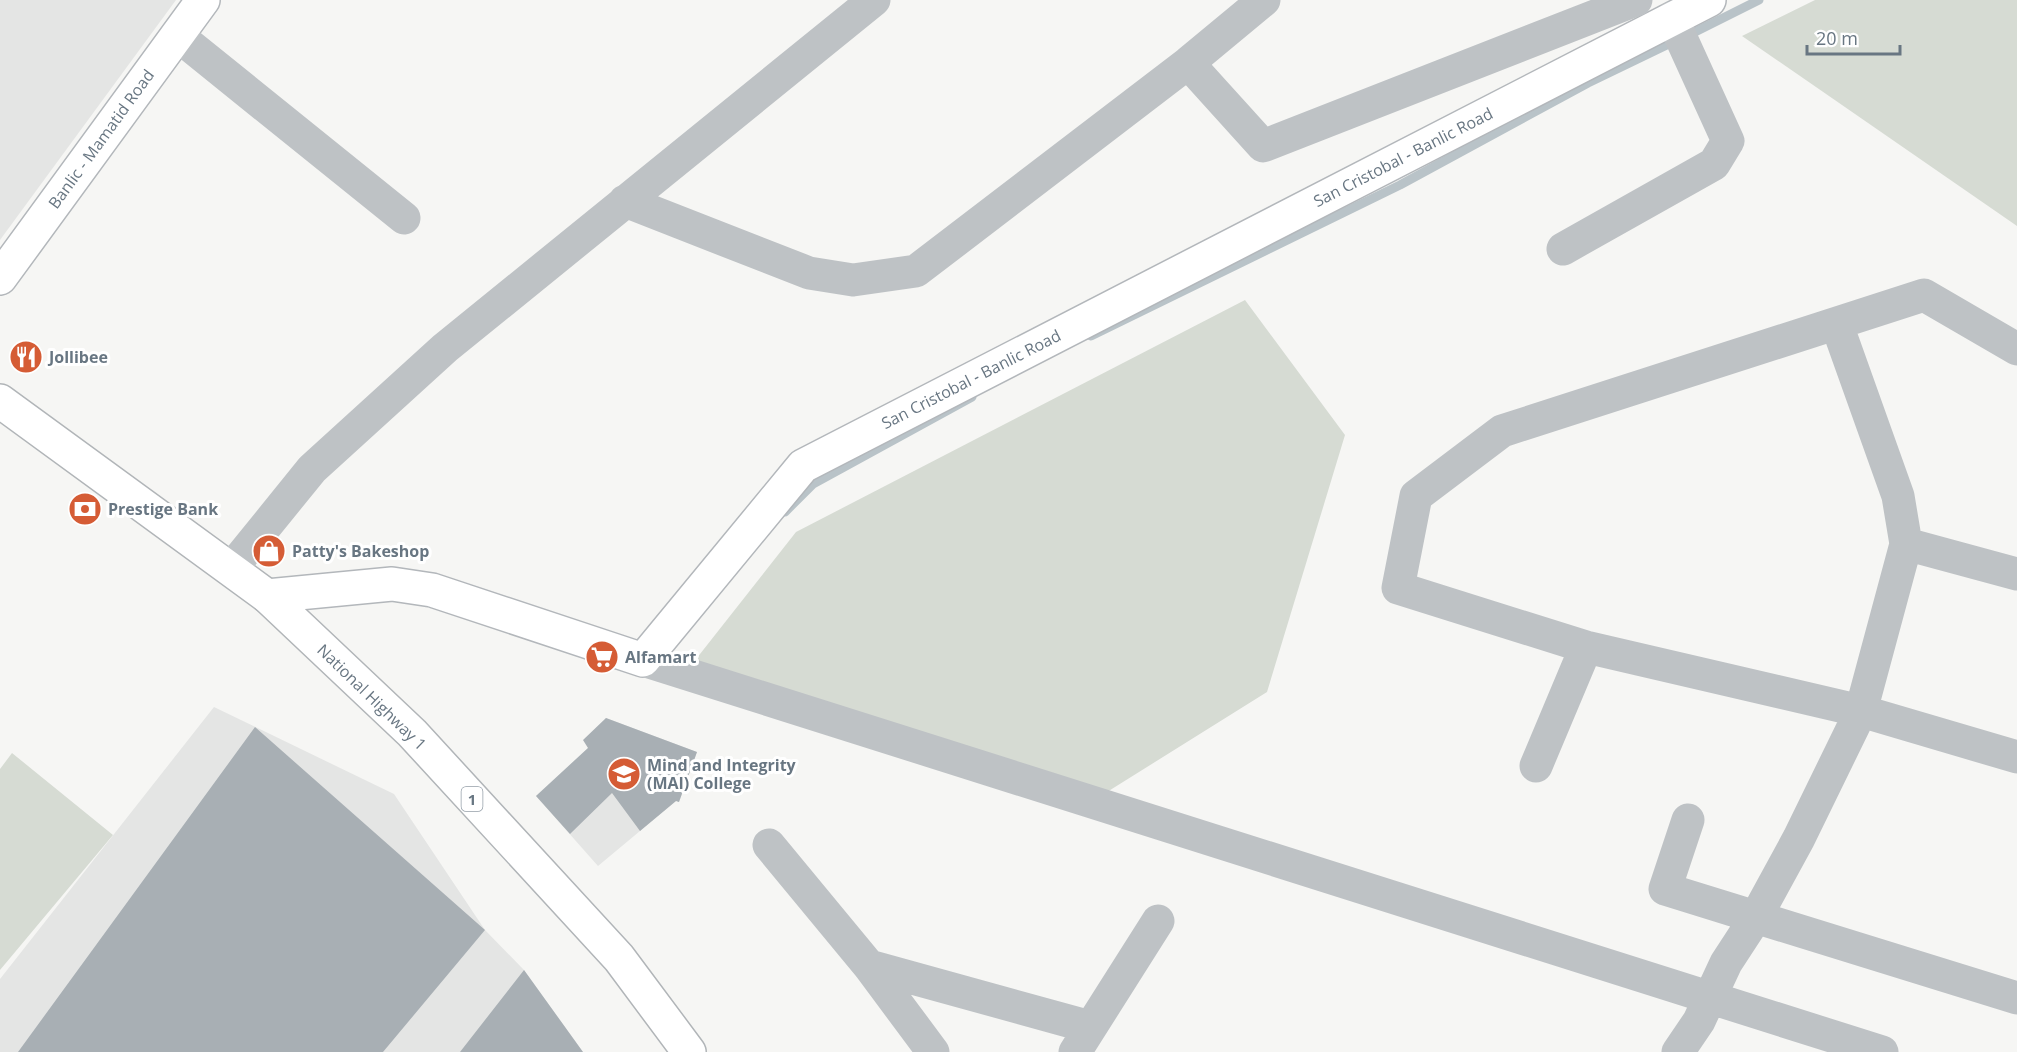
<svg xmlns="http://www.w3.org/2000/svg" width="2017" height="1052" viewBox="0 0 2017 1052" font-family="'Open Sans',sans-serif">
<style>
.built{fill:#e4e5e4}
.green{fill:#d6dbd3}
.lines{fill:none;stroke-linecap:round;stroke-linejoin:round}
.stream{stroke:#b9c3c8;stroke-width:9}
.building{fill:#a8afb4}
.secondary-casing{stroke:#b3b7bb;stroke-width:36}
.highway-casing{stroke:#b1b5b8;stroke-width:36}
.street{stroke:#bec2c5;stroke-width:33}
.secondary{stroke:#fff;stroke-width:33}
.highway{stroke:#fff;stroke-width:33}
.labels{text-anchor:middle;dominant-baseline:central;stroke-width:6;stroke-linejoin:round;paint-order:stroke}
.shield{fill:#fff;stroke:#959fa8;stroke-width:1.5}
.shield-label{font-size:15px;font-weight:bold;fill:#687682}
.street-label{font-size:16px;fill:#687682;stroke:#fff}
.poi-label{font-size:16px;font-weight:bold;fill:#687682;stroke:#fff;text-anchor:start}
</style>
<rect width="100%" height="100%" fill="#f6f6f4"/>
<path class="built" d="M0,0H176L0,240Z
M214,707L394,794L485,930L524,970L583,1052H0V979Z
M606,718L697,752L679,802L676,801L598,866L536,796L588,748Z"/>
<path class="green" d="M1815,0H2017V226L1742,36Z
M1245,300L1345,435L1267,692L1091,802L689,668L796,532Z
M12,753L113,835L0,970V769Z"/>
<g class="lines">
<path class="stream" d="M1693,33L1759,0
M1091,336L1400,185L1588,83L1673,42
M785,512L813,484L972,397"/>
</g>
<path class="building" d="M606,718L697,752L679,802L676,801L640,831L612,793L570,834L536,796L588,748L583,740Z
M255,727L485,930L383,1052H18Z
M524,970L583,1052H460Z"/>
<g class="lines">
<defs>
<path id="secondary" d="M0,278L203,0
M267,596L392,584L432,590L643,660L803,466L1709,0"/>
<path id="highway" d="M0,401L267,596L412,733L619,958L689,1052"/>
</defs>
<use href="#secondary" class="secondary-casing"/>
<use href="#highway" class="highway-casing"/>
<path class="street" d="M177,35L404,218
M1188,63L1263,146L1636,0
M625,201L809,273L853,280L916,271L1188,63L1264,0
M1563,249L1714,164L1728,141L1672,18
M2017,349L1924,295L1502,431L1416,496L1398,588L1586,647L1861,711L2017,757
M1906,544L2017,574
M231,569L312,469L445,348L874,0
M643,660L1882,1052
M1536,766L1586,647
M1688,820L1665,889L2017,998
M769,845L869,966L933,1052
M869,966L1090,1027
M1075,1052L1158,921
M1678,1052L1699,1021L1726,963L1756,917L1799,838L1861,711L1906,544L1898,496L1837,325"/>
<use href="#secondary" class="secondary"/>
<use href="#highway" class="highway"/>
</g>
<defs>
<symbol id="restaurant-disc" viewBox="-11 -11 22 22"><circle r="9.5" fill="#d55c35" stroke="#fff"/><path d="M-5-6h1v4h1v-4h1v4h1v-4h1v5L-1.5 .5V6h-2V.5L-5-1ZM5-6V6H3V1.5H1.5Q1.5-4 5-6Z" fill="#fff"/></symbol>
<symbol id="bank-disc" viewBox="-11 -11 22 22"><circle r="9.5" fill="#d55c35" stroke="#fff"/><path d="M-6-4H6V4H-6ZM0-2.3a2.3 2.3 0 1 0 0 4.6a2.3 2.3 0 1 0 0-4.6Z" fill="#fff"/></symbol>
<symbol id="shop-disc" viewBox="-11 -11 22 22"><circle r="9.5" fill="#d55c35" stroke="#fff"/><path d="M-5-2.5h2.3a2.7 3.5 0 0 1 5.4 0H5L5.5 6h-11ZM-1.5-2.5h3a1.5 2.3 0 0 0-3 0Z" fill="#fff"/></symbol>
<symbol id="supermarket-disc" viewBox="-11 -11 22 22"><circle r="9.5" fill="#d55c35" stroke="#fff"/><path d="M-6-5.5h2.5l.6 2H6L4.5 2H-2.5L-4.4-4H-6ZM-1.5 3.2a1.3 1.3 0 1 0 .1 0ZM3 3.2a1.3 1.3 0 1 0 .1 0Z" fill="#fff"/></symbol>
<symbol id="university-disc" viewBox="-11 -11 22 22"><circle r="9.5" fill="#d55c35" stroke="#fff"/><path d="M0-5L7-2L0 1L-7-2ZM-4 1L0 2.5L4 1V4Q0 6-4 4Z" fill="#fff"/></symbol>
</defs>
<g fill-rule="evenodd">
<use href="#restaurant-disc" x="7" y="338" width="38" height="38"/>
<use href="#bank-disc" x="66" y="490" width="38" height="38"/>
<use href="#shop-disc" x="250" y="532" width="38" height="38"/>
<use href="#supermarket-disc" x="583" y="638" width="38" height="38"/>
<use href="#university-disc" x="605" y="755" width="38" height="38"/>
</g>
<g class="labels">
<rect class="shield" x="461.5" y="787" width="21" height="24" rx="4.5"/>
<g class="shield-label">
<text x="472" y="799">1</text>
</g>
<g class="street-label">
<text transform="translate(101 139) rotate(-54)">Banlic - Mamatid Road</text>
<text transform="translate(1403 157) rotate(-27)">San Cristobal - Banlic Road</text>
<text transform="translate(971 379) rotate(-27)">San Cristobal - Banlic Road</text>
<text transform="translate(372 697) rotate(44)">National Highway 1</text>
</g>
<g class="poi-label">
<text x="49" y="357">Jollibee</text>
<text x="108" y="509">Prestige Bank</text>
<text x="292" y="551">Patty's Bakeshop</text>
<text x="625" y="657">Alfamart</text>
<text x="647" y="765">Mind and Integrity<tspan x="647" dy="18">(MAI) College</tspan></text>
</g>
</g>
<path d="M1807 45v9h93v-9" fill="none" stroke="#687682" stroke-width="3"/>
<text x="1816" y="45" font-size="18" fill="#687682" stroke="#ffffff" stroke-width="4.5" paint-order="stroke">20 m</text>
</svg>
